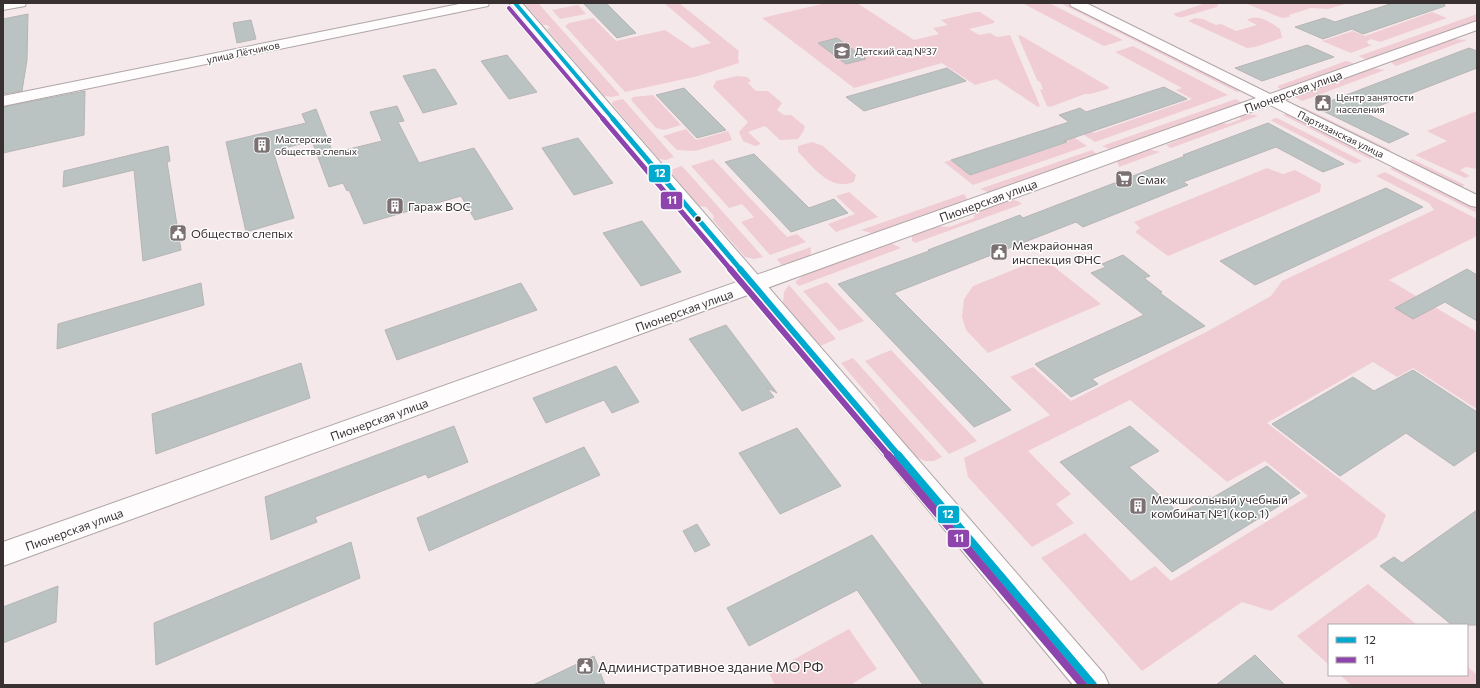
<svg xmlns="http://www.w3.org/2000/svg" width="1480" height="688" viewBox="0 0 1480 688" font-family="Commissioner,sans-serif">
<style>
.green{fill:#f0cdd4}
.building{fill:#bac3c2;stroke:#b6b5b5}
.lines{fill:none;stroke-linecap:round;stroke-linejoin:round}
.street-casing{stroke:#aea5a6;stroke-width:2}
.secondary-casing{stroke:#aea5a6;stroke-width:2}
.street{fill:#fefcfc;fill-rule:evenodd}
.secondary{fill:#fefcfc;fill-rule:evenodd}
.bus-1-far3-casing{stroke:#fff;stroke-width:6}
.bus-1-far2-casing{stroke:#fff;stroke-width:8}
.bus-1-far1-casing{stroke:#fff;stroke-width:9}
.bus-1-casing{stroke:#fff;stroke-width:10}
.bus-2-far3-casing{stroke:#fff;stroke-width:6}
.bus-2-far2-casing{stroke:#fff;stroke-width:8}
.bus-2-far1-casing{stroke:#fff;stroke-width:9}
.bus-2-casing{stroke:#fff;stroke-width:10}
.bus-1-far3{stroke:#00a9ce;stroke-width:4}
.bus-1-far2{stroke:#00a9ce;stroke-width:5}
.bus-1-far1{stroke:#00a9ce;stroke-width:6}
.bus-1{stroke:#00a9ce;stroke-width:8}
.bus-2-far3{stroke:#8e44ad;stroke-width:4}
.bus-2-far2{stroke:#8e44ad;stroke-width:5}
.bus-2-far1{stroke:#8e44ad;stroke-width:6}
.bus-2{stroke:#8e44ad;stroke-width:8}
.bus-dot{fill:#393032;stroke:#fff;stroke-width:1.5}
.labels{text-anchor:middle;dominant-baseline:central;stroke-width:3;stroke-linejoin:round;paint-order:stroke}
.far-poi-label{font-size:10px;fill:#393032;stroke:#fff;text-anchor:start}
.far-street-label{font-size:10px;fill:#393032;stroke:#fff}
.street-label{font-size:12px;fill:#393032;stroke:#fff}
.poi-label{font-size:12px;fill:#393032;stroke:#fff;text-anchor:start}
.near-poi-label{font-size:14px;fill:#393032;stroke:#fff;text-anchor:start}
.line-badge{stroke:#fff;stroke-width:1.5}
.badge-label{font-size:11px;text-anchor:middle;font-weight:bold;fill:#fff}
</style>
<rect width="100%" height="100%" fill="#f5e8ea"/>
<path class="green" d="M524,3H538L620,95L612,97L604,96L547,29L550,28L547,25H543Z
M664,3H679L739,51L738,57L739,63L698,76L625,92L565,26L569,23L593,18L616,41L665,30L692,48L711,43Z
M826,3H857L914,40L939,34L933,28L948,25L941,20L975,12H980L994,21V23L969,29L979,35L990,33L997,37L1010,35L1040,106L1038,107L996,79L975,85L942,63L854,88L762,18Z
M1022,3H1049L1123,40L1104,46Z
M1060,3H1071L1245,90L1237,92Z
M1206,3H1218L1217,7L1183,17H1178L1173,14Z
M1245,3H1349L1328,9L1311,8L1289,15L1290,17L1282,18Z
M578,5L586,14L560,19L552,10Z
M1432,12L1447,18L1380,42L1371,39L1367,41L1368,44L1372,45L1351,53L1322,41L1353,31L1365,36Z
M1477,14V21L1371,59H1365L1359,56Z
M1195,18L1203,19L1216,25L1221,24L1236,31L1257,25L1247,20C1258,13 1271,23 1280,29L1282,38C1271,41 1257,48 1247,48L1188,21Z
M1020,35L1109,87L1108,89L1090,94H1085L1050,107L1047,106L1040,90L1043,89L1040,82L1037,80L1018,36Z
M1453,39L1467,40L1396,66L1392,63V61Z
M1133,46L1228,95L1095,142L1067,124L1075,122L1094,133L1192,99L1176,90L1182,88L1115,52Z
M1346,61L1353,63V65L1285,90L1278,88V86Z
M1372,68L1385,70L1302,101L1293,96Z
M737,76L747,77L751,81L748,83L756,91H768L782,103L777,110L784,115H791L805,126L803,132L798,139L780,140L765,126L748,132L761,144L755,146L743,141L739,132L748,122L713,87L716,81Z
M653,95L681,125L664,130L656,128L631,100L633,97Z
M623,99L674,157L666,160L659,159L612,104L613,101Z
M1236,99L1246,105L1112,150L1102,146Z
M1303,107L1391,150L1384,153L1297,110Z
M1477,111V169L1466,167L1460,170L1470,176L1465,178L1415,155L1447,141L1427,131Z
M1290,112L1377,156L1370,159L1283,115Z
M1245,113L1258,116L1171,148L1166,145L1179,140V136L1217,122L1228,124L1241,119L1238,115Z
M1277,118L1362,161L1355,164L1270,120Z
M1056,125L1087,146L973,185L944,162L951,160L970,175L1069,142L1048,128Z
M686,129L696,140L728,131L732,140L695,151L677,150L663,136Z
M812,142L823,146L856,175L854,182C829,191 815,168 798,152V146Z
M1148,149L1160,152L1119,167L1117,160Z
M1092,150L1098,155L990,193L980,189Z
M713,159L787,237L797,234L806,242L770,255L741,222L754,217L742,204L729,208L691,166Z
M1412,159L1465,185L1457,189L1404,163Z
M1397,165L1477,205V213L1390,169Z
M682,166L763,257L754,259L745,257L713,220L714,216L706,207L699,206L672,174L673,169Z
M1267,168L1283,174L1295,170L1321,184L1320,192L1168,256L1135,232L1140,228L1134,222Z
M1385,172L1477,219V236L1389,280L1477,332V409L1413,368L1397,377L1373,362L1267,423L1386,515L1377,537L1271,611L1242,602L1142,671L1041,558L1085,533L1131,581L1155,566L1171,581L1308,496L1265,461L1227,482L1130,400L1028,451L1071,494L1056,504L1074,523L1032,547L968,477L964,458L1050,415L1010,377L1033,367L1071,401L1208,331L1271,296L1282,281L1434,210L1429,203L1376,176Z
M849,192L878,217L836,232L828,224L855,214L836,196Z
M964,194L969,202L878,235L861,230Z
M1008,199L1018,201L1022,204L915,243L912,241V233L933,226L949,227L974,218L976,211Z
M884,244H893L901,248L799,286L795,282L804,275Z
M811,247L810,260L783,267L777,259Z
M1043,258L1101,304L988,353L966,330L962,317L964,299L973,286Z
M827,282L864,321L839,331L803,291Z
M789,285L836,339L818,347L783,304L784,292Z
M891,350L977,441L949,454L865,361Z
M853,358L942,457L934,461H925L916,457L881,418L879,408L841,363Z
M1368,584L1417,625H1329V665L1297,636Z
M849,629L877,669L850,685H775L769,673Z
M1467,666L1477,675V685H1351L1340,675H1467Z"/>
<path class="building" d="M583,3H606L636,33L617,38Z
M1393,3H1444L1445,6L1363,34L1352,29L1323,39L1295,27L1324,18L1335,22Z
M28,14L27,60L22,91L3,94V19Z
M251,20L256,39L237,43L233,23Z
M837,38L866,59L846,64L818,43Z
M1307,45L1334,57L1262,81L1235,68Z
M1469,48L1477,51V68L1363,112L1409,134L1389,143L1315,107Z
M507,55L537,92L509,99L481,61Z
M947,68L966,81L864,111L846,97Z
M435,69L457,104L423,113L403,76Z
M1164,87L1187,99L1064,141L1067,142L970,175L951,160L1069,122L1059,115L1080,108L1086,112Z
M684,88L726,130L697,138L656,95Z
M85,91L84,135L3,153V107Z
M397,106L404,121L398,122L419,163L474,148L513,209L475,220L461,196L364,224L349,190L347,191L343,183L329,187L312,141L273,151L294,218L246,232L226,142L306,123L302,114L316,109L333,153L382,141L370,112Z
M1268,123L1344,164L1323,172L1276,147L1183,182L1188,185L1083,227L1076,222L894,293L1011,410L974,427L838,284L929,251L928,250L1020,215L1023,218L1185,156L1183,155Z
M578,138L613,183L574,195L542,148Z
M168,146L170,161L167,162L181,250L143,261L134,170L63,187L64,171Z
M754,154L809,208L834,199L848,213L791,232L725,162Z
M1386,188L1423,207L1255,285L1220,261Z
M642,221L681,272L641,286L603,233Z
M1123,255L1150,276L1144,278L1162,292L1160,293L1205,326L1092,379L1098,384L1071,397L1035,364L1144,315L1091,273L1106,267L1102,264Z
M1467,269L1477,275V321L1445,302L1413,319L1395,308Z
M201,283L204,305L57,349L58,324Z
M521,283L537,310L397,360L385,330Z
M726,325L777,393L767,388L774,397L742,411L689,339Z
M301,363L310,398L156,454L152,414Z
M616,366L639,402L612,413L604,400L546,423L533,398Z
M1413,370L1477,412V450L1454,466L1406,433L1340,476L1272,424L1353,377L1374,391Z
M454,426L468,462L428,478L426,474L315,517L317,522L271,540L265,497Z
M1130,426L1159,451L1129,467L1180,514L1210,496L1212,498L1267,466L1300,493L1172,572L1060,462Z
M797,428L841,486L780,514L739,453Z
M584,447L600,475L429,551L417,518Z
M1477,510V625H1452L1380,566L1394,557L1402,563Z
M697,524L710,545L695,552L683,531Z
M872,535L984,685H923L857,590L749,646L727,608Z
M351,542L360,578L156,665L154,623Z
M58,586L56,622L3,643V607Z
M1255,655L1285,685H1216Z
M594,656L605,685H533Z"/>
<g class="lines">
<defs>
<path id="street" d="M464,3H489L488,6L483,7L3,106V96Z
M1070,3H1086L1270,94L1477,21V30L1284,100L1477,195V207L1471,206L1270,105L3,566V542L1256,98L1071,6Z"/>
<path id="secondary" d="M3,3H26L25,6L3,10Z
M509,3H522L1104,674L1109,685H1073Z"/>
</defs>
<use href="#street" class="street-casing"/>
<use href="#secondary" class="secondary-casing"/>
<use href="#street" class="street"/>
<use href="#secondary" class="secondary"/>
<defs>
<path id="bus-1-far3" d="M515,3L614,120"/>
<path id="bus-1-far2" d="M613,119L741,270"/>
<path id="bus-1-far1" d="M740,269L899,456"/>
<path id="bus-1" d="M898,455L1093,685"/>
<path id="bus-2-far3" d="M509,8L604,120"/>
<path id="bus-2-far2" d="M603,119L731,270"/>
<path id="bus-2-far1" d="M730,269L889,456"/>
<path id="bus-2" d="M888,455L1083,685"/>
</defs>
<use href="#bus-1-far3" class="bus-1-far3-casing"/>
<use href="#bus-1-far2" class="bus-1-far2-casing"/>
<use href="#bus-1-far1" class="bus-1-far1-casing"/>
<use href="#bus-1" class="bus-1-casing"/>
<use href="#bus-2-far3" class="bus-2-far3-casing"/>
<use href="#bus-2-far2" class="bus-2-far2-casing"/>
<use href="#bus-2-far1" class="bus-2-far1-casing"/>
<use href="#bus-2" class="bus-2-casing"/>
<use href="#bus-1-far3" class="bus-1-far3"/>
<use href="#bus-1-far2" class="bus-1-far2"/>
<use href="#bus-1-far1" class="bus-1-far1"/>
<use href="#bus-1" class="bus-1"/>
<use href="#bus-2-far3" class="bus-2-far3"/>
<use href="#bus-2-far2" class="bus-2-far2"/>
<use href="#bus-2-far1" class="bus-2-far1"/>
<use href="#bus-2" class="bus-2"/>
</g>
<defs>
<symbol id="school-square" viewBox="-11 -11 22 22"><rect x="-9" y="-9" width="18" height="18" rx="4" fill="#7b7072" stroke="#fff"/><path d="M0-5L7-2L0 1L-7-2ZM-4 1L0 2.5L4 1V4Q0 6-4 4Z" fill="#fff"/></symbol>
<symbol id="civic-square" viewBox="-11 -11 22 22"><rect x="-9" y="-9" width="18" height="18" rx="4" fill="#7b7072" stroke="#fff"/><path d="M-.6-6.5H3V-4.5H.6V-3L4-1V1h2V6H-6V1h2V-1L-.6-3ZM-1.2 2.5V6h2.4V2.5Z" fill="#fff"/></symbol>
<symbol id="building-square" viewBox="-11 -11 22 22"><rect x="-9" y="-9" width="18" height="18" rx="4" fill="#7b7072" stroke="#fff"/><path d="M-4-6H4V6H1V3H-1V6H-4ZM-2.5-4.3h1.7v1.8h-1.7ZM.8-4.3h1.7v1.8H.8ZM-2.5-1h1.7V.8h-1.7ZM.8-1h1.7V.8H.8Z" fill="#fff"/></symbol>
<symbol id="supermarket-square" viewBox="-11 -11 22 22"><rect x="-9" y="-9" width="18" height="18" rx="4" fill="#7b7072" stroke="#fff"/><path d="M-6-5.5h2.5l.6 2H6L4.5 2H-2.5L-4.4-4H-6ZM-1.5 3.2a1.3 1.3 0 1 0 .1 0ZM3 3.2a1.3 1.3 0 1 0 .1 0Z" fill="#fff"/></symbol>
</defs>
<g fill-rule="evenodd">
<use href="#school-square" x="832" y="41" width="20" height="20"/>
<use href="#civic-square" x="1313" y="93" width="20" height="20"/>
<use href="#building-square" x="252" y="135" width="20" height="20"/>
<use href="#supermarket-square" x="1114" y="169" width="20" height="20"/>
<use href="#building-square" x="385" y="196" width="20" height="20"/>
<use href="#civic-square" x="168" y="223" width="20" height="20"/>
<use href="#civic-square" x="989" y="242" width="20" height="20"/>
<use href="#building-square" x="1128" y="496" width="20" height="20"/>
<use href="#civic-square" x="575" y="656" width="20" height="20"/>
</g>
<circle class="bus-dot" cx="698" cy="219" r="3.5"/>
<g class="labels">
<g class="far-poi-label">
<text x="855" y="51">Детский сад №37</text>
<text x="1336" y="97">Центр занятости<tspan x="1336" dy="12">населения</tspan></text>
<text x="275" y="139">Мастерские<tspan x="275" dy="12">общества слепых</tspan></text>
</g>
<g class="far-street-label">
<text transform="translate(243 52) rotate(-12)">улица Лётчиков</text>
<text transform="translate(1341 134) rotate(26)">Партизанская улица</text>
</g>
<g class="street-label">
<text transform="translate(1293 91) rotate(-20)">Пионерская улица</text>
<text transform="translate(988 200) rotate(-20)">Пионерская улица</text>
<text transform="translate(684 310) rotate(-20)">Пионерская улица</text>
<text transform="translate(379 419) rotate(-20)">Пионерская улица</text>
<text transform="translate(74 529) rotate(-20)">Пионерская улица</text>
</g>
<g class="poi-label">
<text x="1137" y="179">Смак</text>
<text x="408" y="206">Гараж ВОС</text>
<text x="191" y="233">Общество слепых</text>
<text x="1012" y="245">Межрайонная<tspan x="1012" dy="14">инспекция ФНС</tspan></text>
<text x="1151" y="499">Межшкольный учебный<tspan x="1151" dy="14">комбинат №1 (кор. 1)</tspan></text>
</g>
<g class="near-poi-label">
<text x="598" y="666">Административное здание МО РФ</text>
</g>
</g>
<g class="line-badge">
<rect x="648" y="164" width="23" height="19" rx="4" fill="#00a9ce"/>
<rect x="660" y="191" width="23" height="19" rx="4" fill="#8e44ad"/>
<rect x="937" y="505" width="23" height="19" rx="4" fill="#00a9ce"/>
<rect x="947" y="529" width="23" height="19" rx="4" fill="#8e44ad"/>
</g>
<g class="badge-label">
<text x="660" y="177">12</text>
<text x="672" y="204">11</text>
<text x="948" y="518">12</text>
<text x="959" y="542">11</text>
</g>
<rect width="1480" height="688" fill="none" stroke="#393032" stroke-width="8"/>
<rect x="1328" y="624" width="140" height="52" fill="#ffffff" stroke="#b0acad"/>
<rect x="1336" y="637" width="20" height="6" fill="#00a9ce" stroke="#b0acad"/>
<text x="1364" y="644" font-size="12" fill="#393032">12</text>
<rect x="1336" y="657" width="20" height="6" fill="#8e44ad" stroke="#b0acad"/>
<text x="1364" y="664" font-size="12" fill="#393032">11</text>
</svg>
